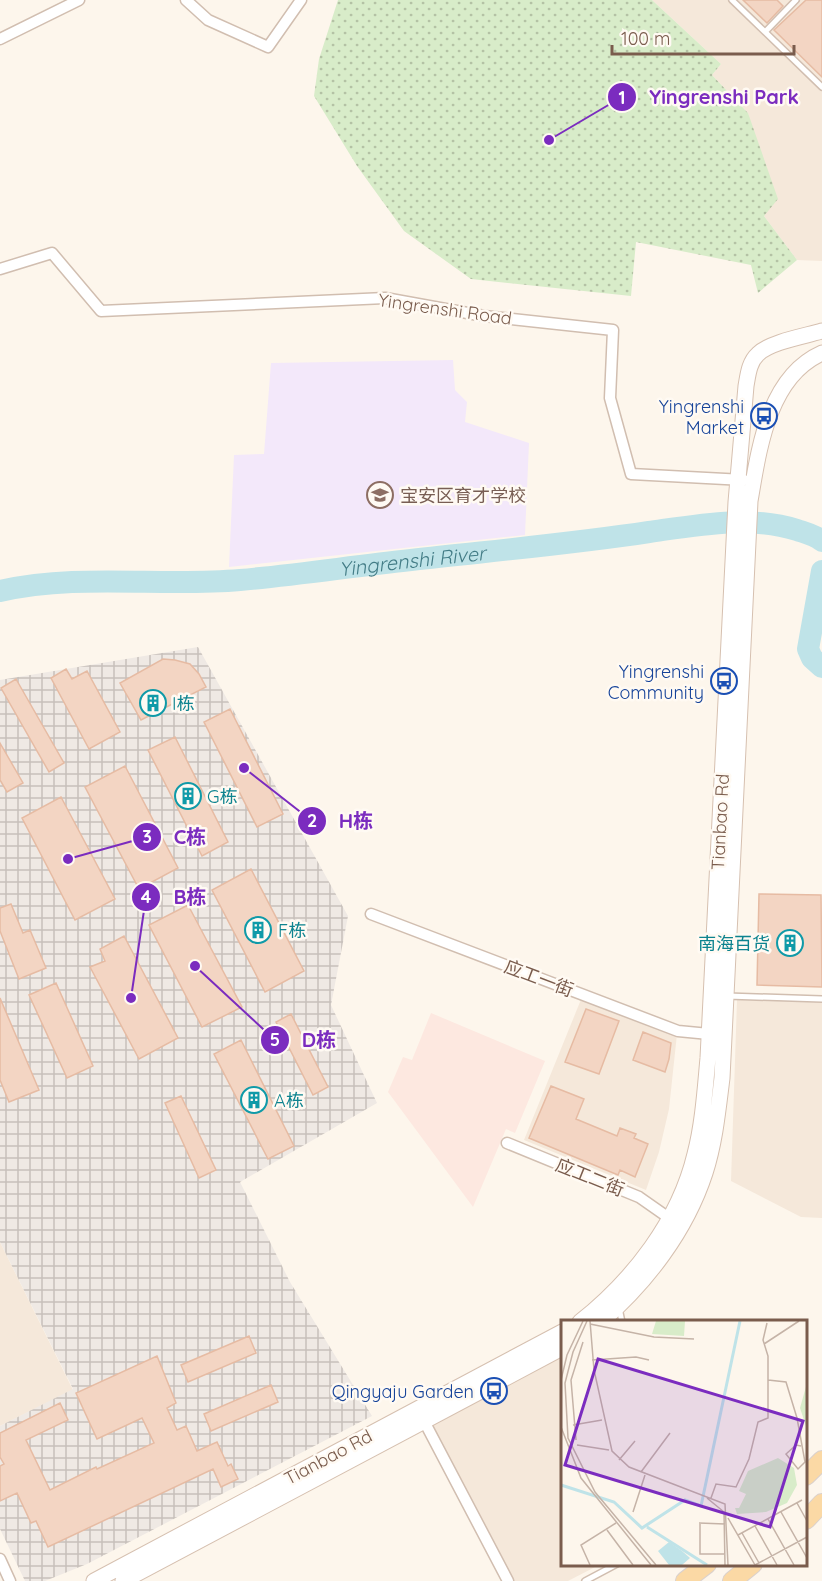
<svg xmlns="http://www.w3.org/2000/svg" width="822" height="1581" viewBox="0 0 822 1581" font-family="Quicksand,'Noto Sans SC',sans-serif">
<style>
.residential{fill:#f5e8da}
.commercial{fill:#fde8e0}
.industrial{fill:url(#industrial-grid)}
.education{fill:#f3e8fa}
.green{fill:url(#green-dots)}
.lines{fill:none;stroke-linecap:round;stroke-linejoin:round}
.river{stroke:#bfe3e8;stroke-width:22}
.building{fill:#f3d5c3;stroke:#e6bba3;stroke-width:1.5}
.lane-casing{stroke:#d1beb0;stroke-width:8}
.street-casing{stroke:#d1beb0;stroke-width:13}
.secondary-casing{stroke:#d6c0b0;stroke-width:17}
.primary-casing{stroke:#dad1cd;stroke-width:20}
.lane{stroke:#fff;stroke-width:5}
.street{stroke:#fff;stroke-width:10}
.secondary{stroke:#fff;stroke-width:15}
.primary{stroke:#fbd9a5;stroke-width:18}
.labels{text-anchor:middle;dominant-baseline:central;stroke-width:5;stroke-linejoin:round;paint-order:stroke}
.street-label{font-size:18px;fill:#7a5c4d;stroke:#fffaf3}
.transit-label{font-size:18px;fill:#164399;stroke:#fffaf3;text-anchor:end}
.education-label{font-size:18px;fill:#785e54;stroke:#fffaf3;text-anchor:start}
.culture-label{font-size:18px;fill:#0d838f;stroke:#fffaf3;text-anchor:start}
.water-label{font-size:20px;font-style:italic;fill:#437c86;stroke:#fffaf3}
.inset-river{fill:none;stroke:#bfe3e8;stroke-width:3}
.inset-road{fill:none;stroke:#c5b3a7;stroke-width:1.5}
.view{fill:#7b2cbf;fill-opacity:0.15;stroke:#7b2cbf;stroke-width:3}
.inset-edge{fill:none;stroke:#7a5c4d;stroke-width:3}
.leader{fill:none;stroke:#7b2cbf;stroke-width:2}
.callout-dot{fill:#7b2cbf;stroke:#fffaf3;stroke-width:2}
.mark-label{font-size:18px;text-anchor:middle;font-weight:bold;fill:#fff}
.callout-label{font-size:20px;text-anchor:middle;font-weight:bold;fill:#7b2cbf;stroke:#fffaf3;stroke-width:5;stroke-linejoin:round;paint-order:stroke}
</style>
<defs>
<pattern id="industrial-grid" width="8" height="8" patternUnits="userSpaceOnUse" patternTransform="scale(1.5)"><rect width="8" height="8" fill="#efe9e4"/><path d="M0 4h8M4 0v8" fill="none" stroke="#c7c0bb"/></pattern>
<pattern id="green-dots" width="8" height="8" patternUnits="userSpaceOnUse" patternTransform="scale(1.5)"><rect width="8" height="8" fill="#d8ecc9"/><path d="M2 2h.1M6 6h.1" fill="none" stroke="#b4c2a5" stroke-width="1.8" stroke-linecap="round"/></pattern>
</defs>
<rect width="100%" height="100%" fill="#fdf6ec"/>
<path class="residential" d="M652,0H822V261L797,260L764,216L748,113L712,75L721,64Z
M582,997L677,1034L669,1109L659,1152L646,1190L524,1140Z
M737,1000L822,1002V1218L801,1217L731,1181Z
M0,1242L73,1390L0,1426Z
M562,1355V1564L599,1565L568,1581H513L431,1425Z"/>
<path class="commercial" d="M431,1013L545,1061L515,1133L506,1129L473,1207L388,1092L403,1057L412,1060Z"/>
<path class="industrial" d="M198,647L348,916L331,1005L377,1103L240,1182L290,1282L372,1416L87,1564L45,1581H25L0,1529V1426L73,1389L0,1242V680Z"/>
<path class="education" d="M453,360L455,390L467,402L465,422L529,443L525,535L229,567L234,455L264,454L271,363Z"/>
<path class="green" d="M338,0H652L721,64L712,75L748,113L778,199L764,216L797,260L758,293L751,265L636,242L631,296L471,279L404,231L357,166L314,96L319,59Z"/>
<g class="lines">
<g class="river">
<path d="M822,571L808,649L812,658L822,667"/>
<path id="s1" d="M0,591C79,573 160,587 240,580C297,575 354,566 411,560C490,551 570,544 649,532C698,525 750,515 797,530C806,533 815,535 822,541"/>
</g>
</g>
<path class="building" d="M743,0H777L783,6L767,23Z
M806,0H822V77L774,30Z
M163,659L175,660L190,664L199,674L206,687L141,720L120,683Z
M66,669L72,679L87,671L120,732L89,749L51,678Z
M16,679L64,763L49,772L1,688Z
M230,709L283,814L257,827L204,722Z
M175,737L228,842L202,856L148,750Z
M0,743L23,783L7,792L0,780Z
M125,766L178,868L139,889L85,787Z
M61,797L115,899L75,920L22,818Z
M251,869L304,971L265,992L212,890Z
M759,894L821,895L822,987L757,985Z
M11,904L23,933L30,930L46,968L19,979L0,931V908Z
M188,905L242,1007L202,1027L149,925Z
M124,936L178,1038L139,1059L90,967L105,961L100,949Z
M56,983L93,1066L67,1078L29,995Z
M0,998L39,1090L9,1102L0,1080Z
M586,1009L619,1021L599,1074L565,1062Z
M291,1014L328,1087L313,1095L276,1022Z
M643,1032L671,1043L669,1059L665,1072L633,1060Z
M241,1040L294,1146L268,1159L214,1054Z
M551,1086L584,1099L576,1119L617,1136L620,1128L636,1134L634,1138L648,1144L635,1177L620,1170L618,1175L529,1138Z
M181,1096L216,1170L199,1178L165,1103Z
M249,1336L256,1353L188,1382L181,1365Z
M157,1356L176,1403L167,1408L177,1430L186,1426L197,1451L217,1442L228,1466L231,1464L238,1479L221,1487L213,1469L48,1547L36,1521L31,1523L17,1493L0,1501V1466L4,1464L0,1457V1433L60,1403L68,1420L26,1440L50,1490L96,1467L97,1469L154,1443L142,1418L97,1439L76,1393Z
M271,1385L278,1402L211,1431L204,1414Z"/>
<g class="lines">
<defs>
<path id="lane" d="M732,0L822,87
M765,32L796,0
M727,996L822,999
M619,1308L622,1322
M585,1581L617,1564"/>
<path id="street" d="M186,0L208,20L268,47L301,0
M0,39L79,0
M0,269L52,253L101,311L385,298L484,316L613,330L610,398L631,474L744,480
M371,914L678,1031L709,1034
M507,1143L639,1197L669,1218
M424,1421L508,1581
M0,1559L10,1581"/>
<path id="secondary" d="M580,1322C633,1280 679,1221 695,1154C703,1123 705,1090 708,1058L736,502L746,386C748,375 749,362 758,354C770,342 805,336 822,331
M601,1322C647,1282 686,1231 705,1173C715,1142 718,1110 722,1078L750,501C759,449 768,377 822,353
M94,1581L562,1332
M123,1581L562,1348"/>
<path id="primary" d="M806,1476L822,1460
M806,1520L822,1503
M685,1581L707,1564
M732,1581L753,1564"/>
</defs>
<use href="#lane" class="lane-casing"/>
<use href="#street" class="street-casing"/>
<use href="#secondary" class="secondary-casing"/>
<use href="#primary" class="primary-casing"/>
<use href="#lane" class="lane"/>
<use href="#street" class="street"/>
<use href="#secondary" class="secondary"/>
<use href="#primary" class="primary"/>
</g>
<defs>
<symbol id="bus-ring" viewBox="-11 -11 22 22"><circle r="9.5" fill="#fffaf3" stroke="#1a4fb4" stroke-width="1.5"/><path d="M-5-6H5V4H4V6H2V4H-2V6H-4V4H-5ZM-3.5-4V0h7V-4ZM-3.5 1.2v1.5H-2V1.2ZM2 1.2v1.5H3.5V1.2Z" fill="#1a4fb4"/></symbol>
<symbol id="school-ring" viewBox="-11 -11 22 22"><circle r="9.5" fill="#fffaf3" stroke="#8d6e63" stroke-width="1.5"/><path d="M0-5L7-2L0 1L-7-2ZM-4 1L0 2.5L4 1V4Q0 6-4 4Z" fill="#8d6e63"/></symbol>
<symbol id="building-ring" viewBox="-11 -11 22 22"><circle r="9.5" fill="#fffaf3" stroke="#0f9aa8" stroke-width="1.5"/><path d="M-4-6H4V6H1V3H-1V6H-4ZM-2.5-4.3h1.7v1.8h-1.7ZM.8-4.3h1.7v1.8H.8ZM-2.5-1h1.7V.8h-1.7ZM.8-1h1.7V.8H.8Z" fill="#0f9aa8"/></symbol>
</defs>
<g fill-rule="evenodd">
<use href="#bus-ring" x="749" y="401" width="30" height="30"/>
<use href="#school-ring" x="365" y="480" width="30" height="30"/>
<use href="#bus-ring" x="709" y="666" width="30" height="30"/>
<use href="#building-ring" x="138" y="688" width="30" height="30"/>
<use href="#building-ring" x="173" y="781" width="30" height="30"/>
<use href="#building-ring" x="243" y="915" width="30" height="30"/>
<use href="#building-ring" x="775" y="928" width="30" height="30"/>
<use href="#building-ring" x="239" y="1085" width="30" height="30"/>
<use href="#bus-ring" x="479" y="1376" width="30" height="30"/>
</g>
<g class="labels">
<g class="street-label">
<text transform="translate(445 309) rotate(8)">Yingrenshi Road</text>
<text transform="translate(720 822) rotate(-87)">Tianbao Rd</text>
<text transform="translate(539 978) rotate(21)">应工一街</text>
<text transform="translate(590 1177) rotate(22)">应工二街</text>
<text transform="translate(328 1457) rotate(-28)">Tianbao Rd</text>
</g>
<g class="transit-label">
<text x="744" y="406">Yingrenshi<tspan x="744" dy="21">Market</tspan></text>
<text x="704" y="671">Yingrenshi<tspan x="704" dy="21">Community</tspan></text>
<text x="474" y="1391">Qingyaju Garden</text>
</g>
<g class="education-label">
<text x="400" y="495">宝安区育才学校</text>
</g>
<g class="culture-label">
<text x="172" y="703">I栋</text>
<text x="207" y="796">G栋</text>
<text x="278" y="930">F栋</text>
<text x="770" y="943" text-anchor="end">南海百货</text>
<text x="274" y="1100">A栋</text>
</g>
<g class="water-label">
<text stroke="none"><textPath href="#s1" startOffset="414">Yingrenshi River</textPath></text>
</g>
</g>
<g transform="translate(561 1320)">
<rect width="246" height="246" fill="#fdf6ec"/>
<path d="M217,138L233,148L236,165L226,183L205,192L176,194L174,188H178L185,174L178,171L187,151Z" fill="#d8ecc9"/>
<path d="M95,1H124L123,16L91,14ZM246,63V109L239,88Z" fill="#d8ecc9"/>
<path d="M108,222L121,231L129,238L121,245H108L97,231Z" fill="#bfe3e8"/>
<path class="inset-river" d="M0,165L53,182L81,208L124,180L140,186L179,1M86,207L146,245"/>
<path class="inset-road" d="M26,1L12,32L4,63L7,118L34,172L95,245M29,1L33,50L51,131L68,147L164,184L167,245M29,4L93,17L133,19M203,24L238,1M31,40L75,37L88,40M0,60L6,35L22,1M207,60L225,62L236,98L244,142L237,149L225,134L235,125L240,126M12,105L41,100M0,107L20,158L90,245M15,120L10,60L22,22M16,125L48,130M58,140L74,121M80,152L109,113M146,178L163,192L164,245M150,178L155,164L175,167L188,139L197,102L207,98V36L202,20L206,3M236,183L246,201M72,192L84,155M220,192L246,238M167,198L194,245M207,199L233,245M138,203L164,204M139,203V234H163M194,206L216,245M46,210L72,245M181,213L198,243M177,215L241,180M29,245L20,225L55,203M194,245L246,217"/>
<path class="view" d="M37,39L242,101L209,207L4,145Z"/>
<rect width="246" height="246" class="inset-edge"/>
</g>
<path class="leader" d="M549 140L622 97M244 768L312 821M68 859L147 837M131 998L146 897M195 966L275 1040"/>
<g class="callout-dot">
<circle cx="549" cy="140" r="6"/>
<circle cx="244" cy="768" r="6"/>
<circle cx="68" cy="859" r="6"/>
<circle cx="131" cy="998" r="6"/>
<circle cx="195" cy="966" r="6"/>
<circle cx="622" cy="97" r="15"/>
<circle cx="312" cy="821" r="15"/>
<circle cx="147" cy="837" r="15"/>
<circle cx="146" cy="897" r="15"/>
<circle cx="275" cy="1040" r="15"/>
</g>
<g class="mark-label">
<text x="622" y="104">1</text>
<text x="312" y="827">2</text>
<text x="147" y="843">3</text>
<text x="146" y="903">4</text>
<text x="275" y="1046">5</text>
</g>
<g class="callout-label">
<text x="724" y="104">Yingrenshi Park</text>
<text x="356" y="828">H栋</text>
<text x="190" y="844">C栋</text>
<text x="190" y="904">B栋</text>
<text x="319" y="1047">D栋</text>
</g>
<path d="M612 45v9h182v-9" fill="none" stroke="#7a5c4d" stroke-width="3"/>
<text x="621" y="45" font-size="18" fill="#7a5c4d" stroke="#fffaf3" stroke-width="4.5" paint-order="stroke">100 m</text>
</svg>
